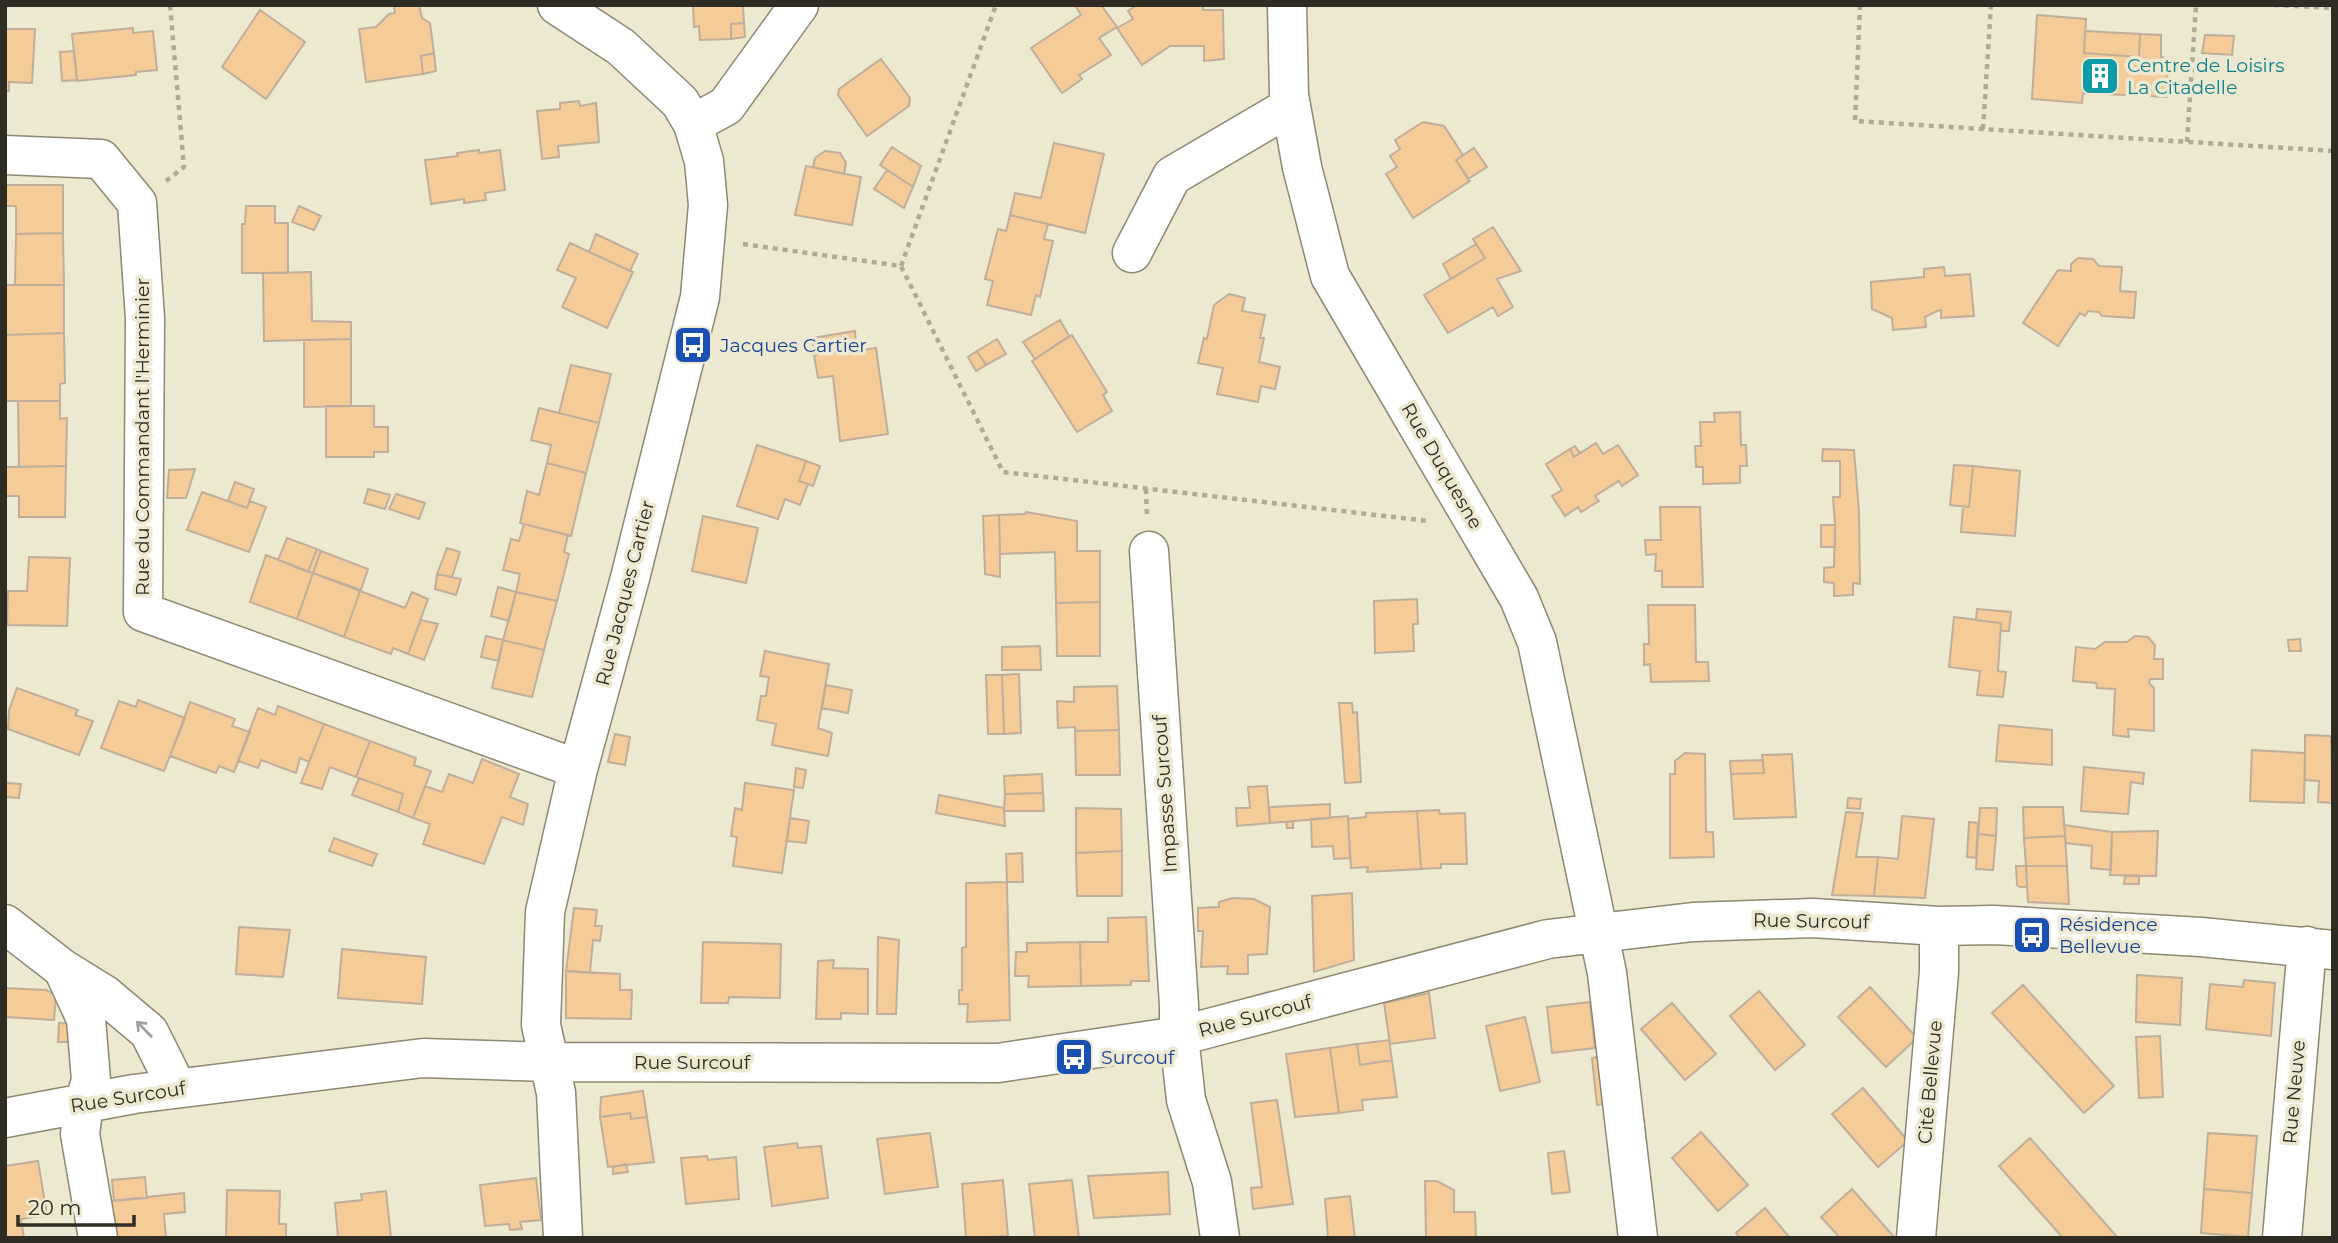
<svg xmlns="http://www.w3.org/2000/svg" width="2338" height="1243" viewBox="0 0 2338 1243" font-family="Montserrat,sans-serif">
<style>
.building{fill:#f5cb97;stroke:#beae9b;stroke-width:2}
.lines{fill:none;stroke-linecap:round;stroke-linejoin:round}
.minor-casing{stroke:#8c8871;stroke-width:41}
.path{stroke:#aeaa97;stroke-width:4.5;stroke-dasharray:5 5;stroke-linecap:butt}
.minor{stroke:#fff;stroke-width:38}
.oneway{stroke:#a1a09c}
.labels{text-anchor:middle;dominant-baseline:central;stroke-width:7;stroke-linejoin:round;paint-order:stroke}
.culture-label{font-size:19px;fill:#0d838f;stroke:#ede9d0;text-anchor:start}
.transit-label{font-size:19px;fill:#164399;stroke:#ede9d0;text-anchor:start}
.street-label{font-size:19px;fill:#2e2c23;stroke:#ede9d0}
</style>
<rect width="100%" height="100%" fill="#ede9d0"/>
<path class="building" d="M394,5H419L422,18L430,23L434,53L421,56L423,74L366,82L359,29L376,27L389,14L395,13Z
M693,5H743L744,23L731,24V39L700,40L699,26L694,27Z
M1075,5H1101L1117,27L1099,38L1111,55L1079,75L1082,79L1062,93L1031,48L1081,15Z
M1137,5H1203V10H1223L1224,59L1204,61V46H1170L1142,65L1117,28L1133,19L1128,11Z
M260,10L305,42L266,99L222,67Z
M2037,15L2086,19L2084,53L2139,57L2140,34L2161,35V57L2168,58L2167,97L2083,93L2082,103L2032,99Z
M744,23L745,37L731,39V24Z
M133,28V33L153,31L157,70L136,72V75L77,81L72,34Z
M5,29H35L32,83L9,82V91H5Z
M2085,31L2140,34L2139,57L2084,53Z
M2205,35L2234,36L2232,55L2202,53Z
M74,51L77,80L62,81L60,52Z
M434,53L436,71L423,74L421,56Z
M881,59L910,98L909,106L867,136L838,95L839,89Z
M579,101L580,106L596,103L599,142L558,146L559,157L542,159L537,111L560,109V103Z
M1423,122L1444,126L1463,155L1456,160L1470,181L1413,218L1386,174L1397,167L1390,156L1400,149L1395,140Z
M1054,143L1104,154L1085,233L1010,215L1015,193L1041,198Z
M892,147L921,166L913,187L880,165Z
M1474,148L1487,167L1468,179L1456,160Z
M479,150V153L500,150L505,190L485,193L486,200L464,203V199L431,204L425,160L458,156L457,153Z
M825,151L840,153L846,163L844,174L813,167L815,158Z
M806,166L861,177L852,225L795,215Z
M887,170L913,187L904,208L874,189Z
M5,185H63V233L16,234V206H5Z
M246,206H275V223H288V273H242V224H245Z
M299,206L321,216L314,230L292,222Z
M1010,215L1048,224L1044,239L1053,241L1040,297L1036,295L1031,315L987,305L993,281L985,279L998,229L1006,231Z
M1493,227L1521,271L1497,279L1513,307L1498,316L1493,307L1448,333L1424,295L1485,258L1473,239Z
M63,233L64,285H15L16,234Z
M596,234L638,254L630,271L589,252Z
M570,243L633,272L607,328L562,307L576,278L557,270Z
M1476,244L1485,258L1451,279L1443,264Z
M2078,258L2093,259L2099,266L2122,267L2120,291L2136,292L2134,318L2102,316L2099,312L2088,311L2085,316L2080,313L2058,346L2023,323L2058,270L2071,271V264Z
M1944,267L1945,276L1970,274L1974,316L1941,318V310L1937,311L1925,317L1926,327L1893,330L1892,318L1872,309L1871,282L1924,277V269Z
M311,272L312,321L351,322V339L264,341L263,273Z
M5,285H64V333L5,335Z
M1229,294L1245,298L1242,311L1265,315L1260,338H1264L1259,362L1280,367L1275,389L1261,386L1258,402L1217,394L1223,368L1198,363L1204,338L1207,339L1214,305Z
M1060,320L1069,336L1035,359L1023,342Z
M855,331L856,348L814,355L812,338Z
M64,333L65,383L60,384V401H5V335Z
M1072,335L1107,392L1103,395L1112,411L1077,432L1032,361Z
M351,339V406L304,407V340Z
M997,339L1006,354L986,365L977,351Z
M856,348L857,351L876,348L888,434L840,441L833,376L818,378L814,355Z
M977,351L986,365L976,371L968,357Z
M571,365L611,374L599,423L559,413Z
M18,401H60V419L67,418L66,466L19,467Z
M326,406H374V427H388V452H374V457H326Z
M539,408L599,423L586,473L547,463L551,445L531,440Z
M1740,412L1741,445H1746L1747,466H1740V483L1703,484V467H1696L1695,446H1701L1700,422H1715L1714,413Z
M1596,443L1603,454L1618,445L1638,475L1622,486L1619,481L1595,496L1599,501L1581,512L1578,507L1565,516L1552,496L1562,490L1546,464L1570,449L1574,457Z
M757,445L806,461L799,481L808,484L800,505L785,499L778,519L737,506Z
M1575,446L1580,453L1574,457L1570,449Z
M1823,449L1854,450L1859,511L1860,584L1853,583V595L1834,596V583L1824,582V568L1834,567L1835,525L1833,497H1840V461H1822Z
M806,461L820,466L813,486L799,481Z
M547,463L586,473L571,536L520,523L527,491L539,495Z
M1954,465L1973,466L1969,507L1950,505Z
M66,466L65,517H19V496H5V467Z
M1973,466L2020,471L2015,536L1961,532L1963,507H1969Z
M195,469L186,498H167L169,470Z
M235,482L254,489L247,508L228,501Z
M368,489L390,495L385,509L364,503Z
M202,492L247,508L250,501L266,507L249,552L187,530Z
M396,494L425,503L419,519L389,509Z
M1660,507H1700L1703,587H1662V571H1655L1656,554L1646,555L1645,540H1661Z
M1026,512L1077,521V551H1100V602L1056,603L1055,552L1000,554L999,515L1025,514Z
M999,515L1000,554V577L985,574L983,516Z
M703,516L758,528L746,583L692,571Z
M524,524L568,535L564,552L569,554L557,601L516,592L520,574L503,570L511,539L519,541Z
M1821,525H1835V547H1821Z
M287,538L317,549L308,572L278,560Z
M447,548L460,552L452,577L437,574Z
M317,549L321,551L313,573L308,572Z
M321,551L368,569L361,590L313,573Z
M266,555L313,573L297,619L250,602Z
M29,557L70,558L67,626L7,625L8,591H27Z
M313,573L360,591L344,637L297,619Z
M437,574L461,579L456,595L435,589Z
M498,587L516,592L509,621L491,616Z
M360,591L405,608L412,592L428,599L408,654L393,648L391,654L344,637Z
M516,592L557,601L544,650L503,640Z
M1417,599L1418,624H1413L1414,651L1375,653L1374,601Z
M1100,602V656H1057L1056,603Z
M1648,605H1695L1696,662H1708L1709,681L1651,682L1650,664L1644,665V644H1649Z
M1977,609L2011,612L2009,631H2001V623L1976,620Z
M1954,617L2001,623L1998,671L2006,672L2003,697L1977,695L1980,671L1949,667Z
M421,620L438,624L424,660L408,654Z
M486,636L503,640L499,661L481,657Z
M2135,636L2148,637L2155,645L2154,659H2163V679H2150L2149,683L2154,688V731L2128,729L2129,737L2113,735L2115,689L2097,688L2096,683L2073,681L2076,647L2095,649L2105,642H2127Z
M2300,639L2301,651H2289L2288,640Z
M503,640L544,650L532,697L492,688Z
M1040,646L1041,670H1002V647Z
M765,651L829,664L818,728L832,733L828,756L772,745L776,724L757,720L761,696H766L769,677L760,676Z
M1019,674L1021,733L1004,734L1002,675Z
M986,675H1002L1004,734H988Z
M826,685L852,690L848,713L822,708Z
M1117,686L1119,730L1075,731V727L1058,728L1057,701L1074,702V687Z
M17,688L78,710L75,715L93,721L79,755L8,729L9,710Z
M138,700L185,718L164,771L101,748L119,701L136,707Z
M190,702L235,719L232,726L250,732L234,772L219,766L216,773L170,756Z
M1339,703H1352L1353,713L1357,712L1361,782L1345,783Z
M278,706L324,724L309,762L300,758L296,773L261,760L258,768L238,761L258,708L275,715Z
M324,724L370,741L356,777L330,767L322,789L301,783Z
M1999,725L2052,730V765L1996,761Z
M1119,730L1120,775H1076L1075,731Z
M615,734L630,737L625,765L608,762Z
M2305,735L2331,736L2333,803L2318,802L2319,781L2305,780Z
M370,741L416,758L414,765L431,771L413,818L398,812L403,794L356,777Z
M2252,750L2305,753L2304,803L2250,801Z
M1685,753L1705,754L1706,832H1713L1714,857L1670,858V774H1675V761Z
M1792,754L1796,817L1734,819L1731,774L1764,773L1762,755Z
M482,759L519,774L510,797L528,804L523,825L502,817L484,864L423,844L430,824L413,818L425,786L442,792L449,774L473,783Z
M1763,760L1764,773L1731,774L1730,761Z
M2084,767L2144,773L2143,784L2131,782L2128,814L2081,811Z
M796,768L806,770L803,788L794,787Z
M1042,774L1043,793L1005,794L1004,776Z
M359,778L403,794L398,812L352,795Z
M5,783L21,784L19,798L5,797Z
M745,783L794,790L782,873L733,866L737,837L731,836L735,808L742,810Z
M1267,786L1270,823L1237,826L1236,808H1250L1248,787Z
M1043,793L1044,811H1004L1005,794Z
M939,795L1004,808L1005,826L936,813Z
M1848,798L1861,799L1860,809L1847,808Z
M1330,804V818L1270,823L1269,807Z
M2023,807H2063L2065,836L2024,838Z
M1076,808L1121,809L1122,851L1076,853Z
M1980,808H1997L1996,836L1978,834Z
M1439,810L1440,814L1465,813L1467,864H1441V868L1421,869L1417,811Z
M1417,811L1421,869L1367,872L1368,867L1351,868L1348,819L1366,817V813Z
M1846,812L1863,813L1856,857H1878L1874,896L1832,895Z
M1348,816L1350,858L1334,859L1333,846L1312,847L1311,819Z
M1902,816L1934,819L1925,898L1874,896L1878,857L1898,859Z
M790,818L809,821L806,843L787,841Z
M1293,821V828H1287L1286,822Z
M1969,822L1978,823L1976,858L1967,857Z
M2064,825L2112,832L2111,870L2091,868L2092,846L2066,843Z
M2158,831L2156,876L2110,875L2112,832Z
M1978,834L1996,836L1993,870L1976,869Z
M2065,836L2067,866H2026L2024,838Z
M334,838L377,854L372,866L329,851Z
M1122,851V896H1077L1076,853Z
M1022,853L1023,882H1007L1006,854Z
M2016,866H2026L2027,887H2020L2017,885Z
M2026,866H2067L2069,904L2028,902Z
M2125,876H2139V884H2124Z
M1007,882L1010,1020L967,1022L968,1004H959V990H962V948L966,947V883Z
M1352,893L1354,960L1314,972L1312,896Z
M1233,898L1254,899L1270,907L1267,954L1248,955V974H1227L1228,966L1201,967L1203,931H1198V908L1219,907V902Z
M574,908L597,910L595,926H602L600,941L593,940L590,973L566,971Z
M1146,917L1149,981H1131V985L1081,986L1080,942H1108V918Z
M239,927L290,930L283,977L236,974Z
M878,937L899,940L896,1014H877Z
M703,942L781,944L780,998L729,997L728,1003H701Z
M1080,942L1081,986L1028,987L1029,976H1015L1016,952H1027V943Z
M342,949L426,957L422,1004L338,998Z
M834,960L833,968L868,969V1014L841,1013V1019H816L818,961Z
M566,971L620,974V990H632L631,1019L566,1018Z
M2137,975L2182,978L2180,1025L2136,1022Z
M2244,980L2275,983L2271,1036L2206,1029L2210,984L2243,987Z
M2023,985L2114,1086L2084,1113L1992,1013Z
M1870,987L1917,1038L1886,1067L1838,1017Z
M5,988L46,990L56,995L54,1020L5,1017Z
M1759,991L1805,1045L1775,1070L1730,1016Z
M1429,993L1435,1038L1390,1044L1384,1003Z
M1590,1002L1595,1048L1552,1053L1547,1007Z
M1672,1003L1716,1054L1685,1080L1641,1029Z
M1525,1017L1540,1082L1500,1091L1486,1026Z
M59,1023L69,1024V1042H58Z
M2160,1036L2163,1097L2139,1098L2136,1037Z
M1389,1040L1392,1060L1360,1065L1357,1044Z
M1357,1044L1360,1065L1392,1060L1397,1097L1362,1100L1363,1110L1339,1113L1330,1048Z
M1330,1048L1339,1113L1295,1117L1286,1054Z
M1607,1055L1614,1102L1597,1105L1592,1058Z
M1863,1088L1908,1141L1878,1167L1832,1114Z
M643,1091L647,1117L631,1119L630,1113L600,1117L601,1097Z
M1277,1100L1293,1204L1253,1209L1251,1188L1262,1187L1251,1103Z
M630,1113L631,1119L647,1117L654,1162L608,1167L600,1117Z
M1701,1132L1748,1185L1718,1211L1672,1158Z
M930,1133L938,1187L885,1194L877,1139Z
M2208,1133L2257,1136L2252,1193L2204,1189Z
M2030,1138L2118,1238H2063L1999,1166Z
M797,1143L798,1148L821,1146L828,1198L772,1206L764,1147Z
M1564,1151L1570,1192L1552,1194L1548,1153Z
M707,1156L708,1160L736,1157L739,1199L686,1204L681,1158Z
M38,1161L47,1215L21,1219L24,1238H5V1166Z
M626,1164L628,1172L613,1174V1167Z
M1168,1172L1170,1214L1094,1218L1088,1176Z
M145,1177L147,1198L114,1201L112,1180Z
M536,1178L541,1220L520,1222L522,1229L510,1230L509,1224L485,1226L480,1185Z
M1003,1180L1008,1236L966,1238L962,1184Z
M1072,1180L1079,1238H1035L1029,1184Z
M1425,1181H1437L1454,1190V1212H1475L1476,1238H1426Z
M1852,1189L1895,1238H1840L1821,1217Z
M2204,1189L2252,1193L2248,1237L2201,1233Z
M227,1190L280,1191L279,1224H286V1238H226Z
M386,1191L391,1238H338L335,1203L362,1200L361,1194Z
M184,1193L185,1212L164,1214L166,1238H117L111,1201Z
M1350,1196L1355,1238H1328L1325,1199Z
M1765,1208L1790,1238H1740L1736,1233Z"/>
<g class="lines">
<defs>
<path id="minor" d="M557,5L621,47L680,102L693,124L704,161L708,205L700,297L630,578L578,769L545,912L541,1025L556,1093L563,1238
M1287,5L1289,95L1302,167L1330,276L1519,598L1537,642L1607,973L1638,1238
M693,124L726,106L799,5
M5,155L101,159L137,203L145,318L143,612L578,769
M1132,253L1172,176L1291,106
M1149,551L1179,1005V1036L1186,1100L1212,1182L1220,1238
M5,924L63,969L105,995L149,1032L177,1088
M63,969L86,1019L91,1080L84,1104L80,1134L98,1238
M5,1118L134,1094L423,1058L549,1062L998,1063L1179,1036L1548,939L1693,922L1813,918L1939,926L1994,925L2201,937L2333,950
M1916,1238L1939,972V926
M2282,1238L2307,946"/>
</defs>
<use href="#minor" class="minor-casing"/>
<path class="path" d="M1860,5L1855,121L2333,151
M2274,5L2333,8
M1983,129L1991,5
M2187,142L2196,5
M166,181L184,167L170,5
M743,244L901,266L1003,472L1428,521
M901,266L996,5
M1146,489L1147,516"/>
<use href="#minor" class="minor"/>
</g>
<defs><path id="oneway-shaft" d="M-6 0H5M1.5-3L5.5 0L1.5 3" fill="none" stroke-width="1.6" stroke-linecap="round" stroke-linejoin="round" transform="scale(1.75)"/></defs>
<use class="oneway" href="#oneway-shaft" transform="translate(144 1029) rotate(-134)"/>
<defs>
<symbol id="building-square" viewBox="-11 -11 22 22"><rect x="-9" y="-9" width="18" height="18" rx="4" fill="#0f9aa8" stroke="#ede9d0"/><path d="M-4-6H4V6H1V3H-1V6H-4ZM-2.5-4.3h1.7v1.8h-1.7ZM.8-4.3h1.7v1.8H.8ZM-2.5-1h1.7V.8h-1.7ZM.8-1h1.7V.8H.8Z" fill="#fff"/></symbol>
<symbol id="bus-square" viewBox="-11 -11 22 22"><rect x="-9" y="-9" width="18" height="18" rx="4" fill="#1a4fb4" stroke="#ede9d0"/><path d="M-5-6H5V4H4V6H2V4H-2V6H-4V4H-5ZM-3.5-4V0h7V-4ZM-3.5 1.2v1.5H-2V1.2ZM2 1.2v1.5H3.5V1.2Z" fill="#fff"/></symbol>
</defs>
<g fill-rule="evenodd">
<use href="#building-square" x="2078" y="54" width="44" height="44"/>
<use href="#bus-square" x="671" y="323" width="44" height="44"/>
<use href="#bus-square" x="2010" y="913" width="44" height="44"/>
<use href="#bus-square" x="1052" y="1035" width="44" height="44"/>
</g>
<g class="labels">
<g class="culture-label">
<text x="2127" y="65">Centre de Loisirs<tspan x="2127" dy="22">La Citadelle</tspan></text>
</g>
<g class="transit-label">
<text x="720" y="345">Jacques Cartier</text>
<text x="2059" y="924">Résidence<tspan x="2059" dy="22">Bellevue</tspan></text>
<text x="1101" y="1057">Surcouf</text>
</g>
<g class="street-label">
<text transform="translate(142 437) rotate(-90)">Rue du Commandant l'Herminier</text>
<text transform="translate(1442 466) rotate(60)">Rue Duquesne</text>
<text transform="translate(625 593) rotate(-76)">Rue Jacques Cartier</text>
<text transform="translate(1165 794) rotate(-94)">Impasse Surcouf</text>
<text transform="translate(1811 921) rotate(1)">Rue Surcouf</text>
<text transform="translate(1255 1016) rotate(-15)">Rue Surcouf</text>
<text x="692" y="1062">Rue Surcouf</text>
<text transform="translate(1930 1082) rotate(-85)">Cité Bellevue</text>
<text transform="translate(2294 1092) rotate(-85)">Rue Neuve</text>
<text transform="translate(128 1097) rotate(-9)">Rue Surcouf</text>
</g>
</g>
<rect width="2338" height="1243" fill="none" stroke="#2e2c23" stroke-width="14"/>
<path d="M18 1215v10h116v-10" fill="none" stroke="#2e2c23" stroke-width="3.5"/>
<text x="28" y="1215" font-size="21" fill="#2e2c23" stroke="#ede9d0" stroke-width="5" paint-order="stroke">20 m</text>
</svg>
